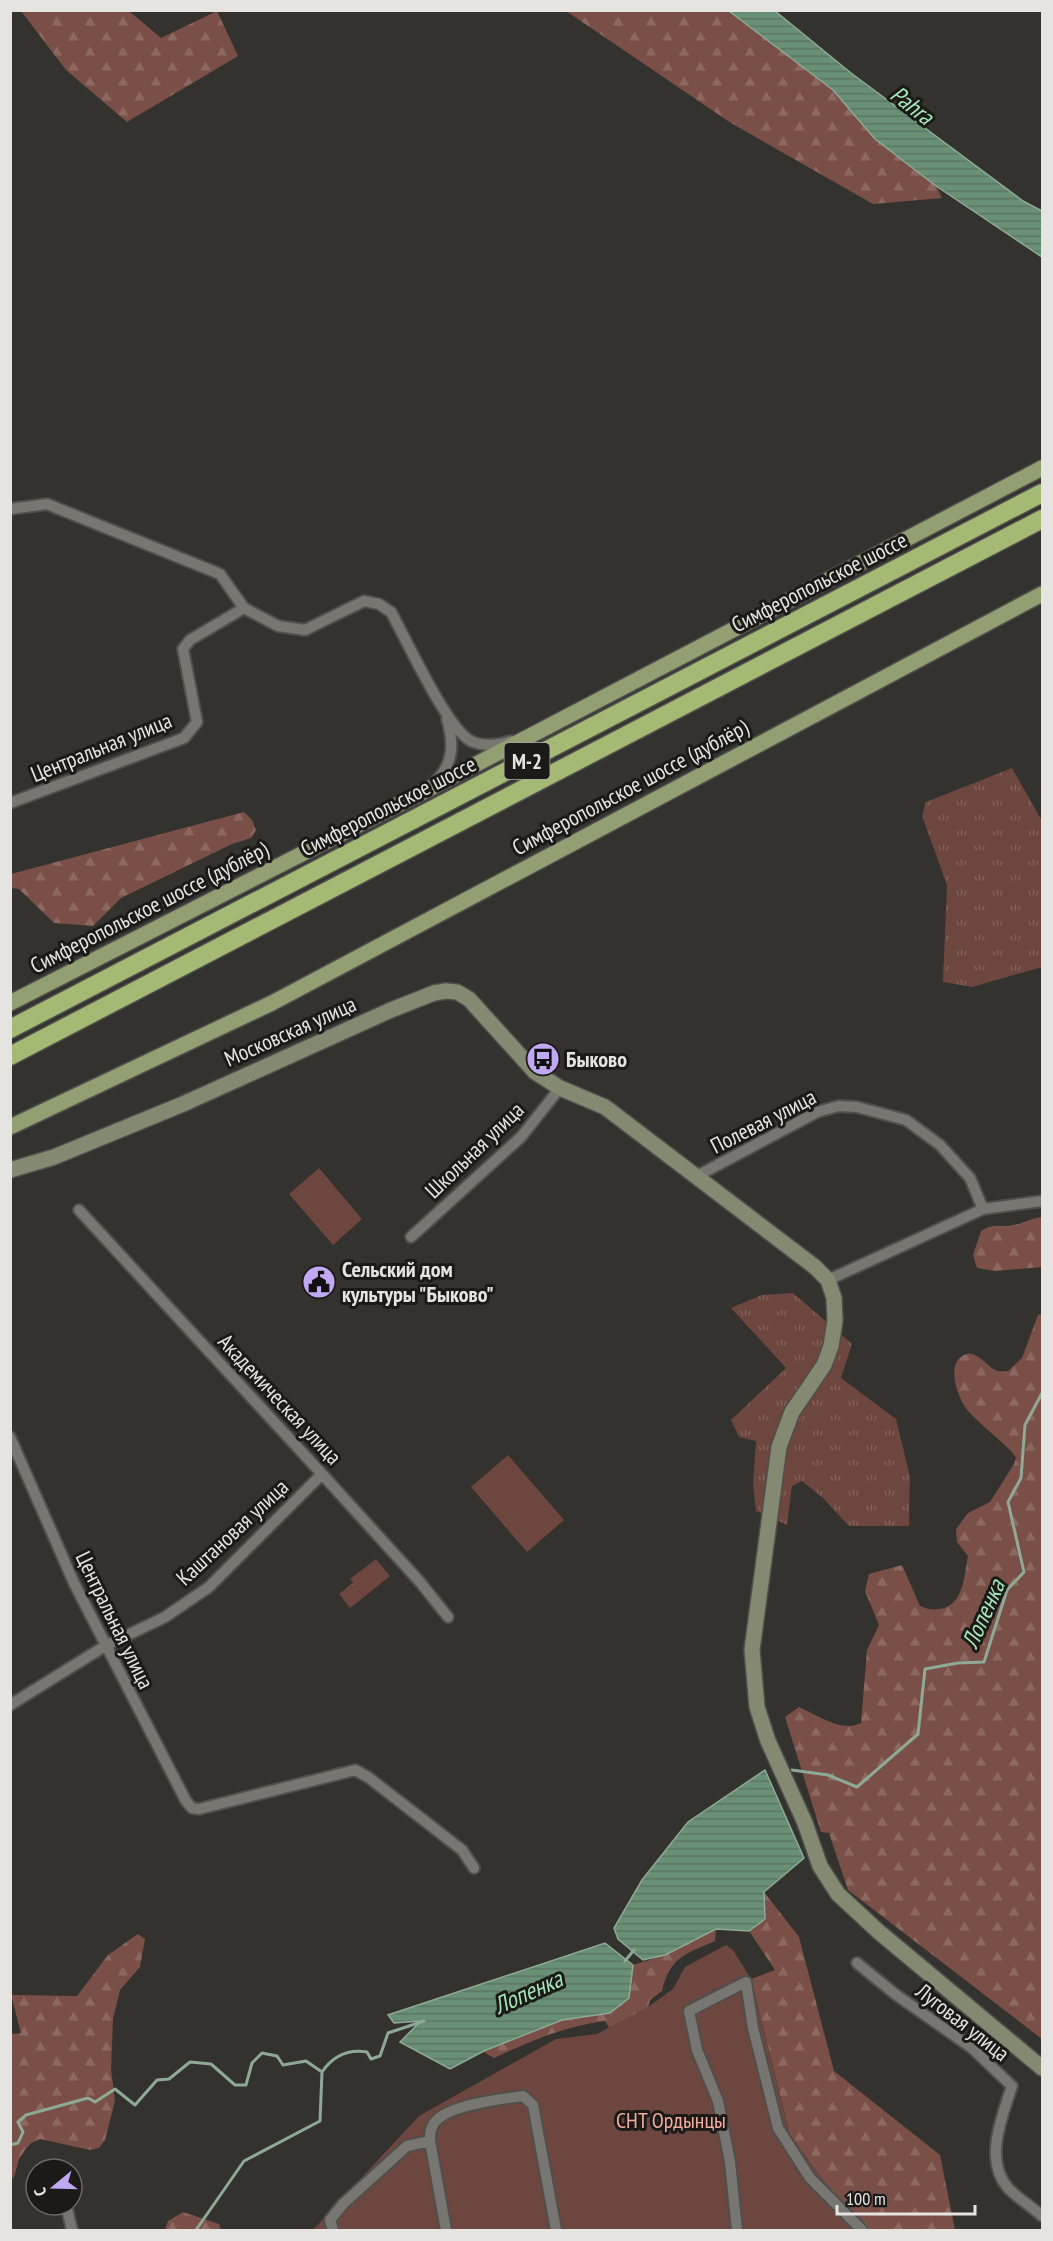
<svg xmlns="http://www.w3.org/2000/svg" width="1053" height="2241" viewBox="0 0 1053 2241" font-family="'PT Sans Narrow',sans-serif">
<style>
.grass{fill:url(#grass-tufts)}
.forest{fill:url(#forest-firs)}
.park{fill:url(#park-crowns)}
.garden{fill:#6c463f}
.water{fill:url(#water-rules);stroke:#8ea995;stroke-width:1.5}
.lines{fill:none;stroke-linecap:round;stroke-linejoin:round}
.stream{stroke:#8ea995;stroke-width:3}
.street-casing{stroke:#504f4c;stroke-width:14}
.secondary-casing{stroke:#504f4c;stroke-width:18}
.primary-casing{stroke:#504f4c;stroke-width:18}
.highway-casing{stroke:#504f4c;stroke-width:21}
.street{stroke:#777671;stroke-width:10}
.secondary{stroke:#848a72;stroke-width:15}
.primary{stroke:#929f73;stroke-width:15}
.highway{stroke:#a4ba74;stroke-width:18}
.labels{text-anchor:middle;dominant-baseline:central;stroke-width:6;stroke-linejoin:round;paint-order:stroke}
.shield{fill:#1b1a18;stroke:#a8a7a5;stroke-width:1.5}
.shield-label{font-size:21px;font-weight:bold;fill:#e5e4e1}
.street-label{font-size:22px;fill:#e5e4e1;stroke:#1b1a18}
.poi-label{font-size:22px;font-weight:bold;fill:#e5e4e1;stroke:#1b1a18;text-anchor:start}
.park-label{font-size:22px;fill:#f4ab9e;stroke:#1b1a18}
.water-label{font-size:24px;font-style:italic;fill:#a6e6b9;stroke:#1b1a18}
</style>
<defs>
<pattern id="grass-tufts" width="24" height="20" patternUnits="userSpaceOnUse" patternTransform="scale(1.5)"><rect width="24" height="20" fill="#6c463f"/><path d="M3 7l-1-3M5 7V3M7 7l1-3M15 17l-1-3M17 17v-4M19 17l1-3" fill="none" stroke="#81615a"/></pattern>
<pattern id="forest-firs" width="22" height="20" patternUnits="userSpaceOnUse" patternTransform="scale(1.5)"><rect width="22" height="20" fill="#7a4f47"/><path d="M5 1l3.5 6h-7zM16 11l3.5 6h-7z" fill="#8d6861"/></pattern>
<pattern id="park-crowns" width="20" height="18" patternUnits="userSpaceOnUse" patternTransform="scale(1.5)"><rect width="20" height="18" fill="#6c463f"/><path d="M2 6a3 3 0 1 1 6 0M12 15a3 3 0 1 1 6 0" fill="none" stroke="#81615a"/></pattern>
<pattern id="water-rules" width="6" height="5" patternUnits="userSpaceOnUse" patternTransform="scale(1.5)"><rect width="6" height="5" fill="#699075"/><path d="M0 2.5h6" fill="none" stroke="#5c7564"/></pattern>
</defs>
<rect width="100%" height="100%" fill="#34322e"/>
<path class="grass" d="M1012,768L1042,821V967L972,987L943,982L947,885L922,816L926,802Z
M793,1293L852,1344L841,1378L896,1419L910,1477L909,1526H849L823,1498L802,1481L792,1486L787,1525L756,1511L753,1484L756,1441L739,1437L731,1420L786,1368L731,1308L762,1295Z"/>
<path class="forest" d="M21,11H129L161,38L217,11L238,56L127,122L66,70Z
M566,11H729L833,90L875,139L936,186L942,198L873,204L731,123Z
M244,812L252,820L256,830L251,838L232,844L121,898L93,926L54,923L19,889L11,888V874Z
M1042,1217V1267L995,1271L977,1268L973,1255L981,1231C995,1222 999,1228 1014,1225C1024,1223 1032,1218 1042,1217Z
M1042,1314V2039L848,1890L829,1833L821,1832L785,1717L799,1707C817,1715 842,1733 861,1723L867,1650L879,1625L865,1591L869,1574L902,1565L920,1606C926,1609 933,1610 939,1609C964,1606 964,1576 968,1556L957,1542L956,1529L968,1513L990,1502L1014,1464L1016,1458L1012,1452C998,1438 981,1425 968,1411C957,1398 944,1360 967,1354C976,1351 987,1366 995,1370C999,1372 1004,1371 1008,1371L1022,1358L1038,1315Z
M764,1892L799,1937L834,2071L940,2155L955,2230H865L822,2179L790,2135L751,1979L775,1970L749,1931L765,1919Z
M716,1929L715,1941C685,1954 670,1957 662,1991L650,2000L640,2039L612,2032L605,2021C565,2026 531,2041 494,2058L484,2052L562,2020L610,2013L629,1998L633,1965L665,1955Z
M138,1934L145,1939L140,1967L120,1990L113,2019L111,2069L115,2101L105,2140L99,2148L90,2150L40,2139L31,2143L25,2150L19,2159L14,2177L11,2179V2034L21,2033L11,1995L77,1996L108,1955Z
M183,2212L219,2224L221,2230H165L168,2221Z"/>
<path class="park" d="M353,1583L364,1597L350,1608L339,1594Z"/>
<path class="garden" d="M319,1168L362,1219L333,1245L289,1194Z
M508,1455L564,1520L527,1552L471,1487Z
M376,1559L390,1576L364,1597L350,1579Z
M726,1945L733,1950L751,1979L790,2135L822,2179L865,2230H313L419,2116L556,2039L597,2034L648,2007L673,1989L685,1967Z"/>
<path class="water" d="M729,11H775L851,73L1023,201L1042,211V257L936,186L875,139L833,90Z
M765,1770L804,1858L764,1892L765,1919L749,1931L716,1929L665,1955L643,1960L618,1939L614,1928L642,1880L688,1822Z
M605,1943L633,1965L629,1998L610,2013L562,2020L484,2051L450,2069L400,2042L421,2021L394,2023L388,2015Z"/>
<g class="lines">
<path class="stream" d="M792,1770L828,1775L857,1787L918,1734L925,1669L958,1663L984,1662L1007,1590L1024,1572L1008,1502L1021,1478L1025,1425L1042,1393
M625,1961L634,1950
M10,2145L18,2143L23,2132L18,2122L26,2115L88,2098L95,2102L115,2089L135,2105L157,2080L169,2079L190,2062L211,2064L235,2085H246L252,2063L262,2053L277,2056L283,2065L306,2061L322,2072C333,2056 348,2049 367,2052L371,2059L380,2056L388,2033L424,2021
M196,2230L244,2161L320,2121L322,2072"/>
<defs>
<path id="street" d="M10,509L47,504L220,574L244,608L278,626L305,630L364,601L379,604L391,612C406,639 447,729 471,741C484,747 497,745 511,741
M435,782C454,763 454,744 447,719
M10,803L184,738L197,722L183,649L190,640L244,608
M697,1176L817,1112L839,1106L857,1107L906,1120L940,1145L970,1178L983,1209
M79,1210L322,1474L420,1582L448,1617
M411,1237L521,1137L560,1088
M828,1280L983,1209L1042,1201
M10,1437L74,1583L186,1801L192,1808L199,1809L355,1770L368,1777L462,1850L474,1868
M10,1705L105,1646L165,1617L209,1587L322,1474
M857,1963L895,1994L972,2048L1012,2086C1002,2117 983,2161 1009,2189C1019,2199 1032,2207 1042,2216
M430,2141L446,2230
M66,2205L72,2230
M333,2230L330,2220L343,2204L407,2146L430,2141C430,2136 430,2131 432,2127C440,2105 503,2099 523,2096L533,2105L556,2230
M737,2230L730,2162L718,2101L697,2050L689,2011L746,1982L753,2028L778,2128L810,2178L862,2230"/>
<path id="secondary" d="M10,1170L54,1157L183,1104L391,1010L434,993L446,991L457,992L469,999L535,1072L560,1088L605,1107L815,1267L828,1280L834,1298L835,1321L831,1346L824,1365L792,1412L779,1447L752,1650L757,1707L768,1741L805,1823L820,1866L838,1894L879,1932L1042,2068"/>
<path id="primary" d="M10,1003L425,791L1042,468
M10,1127L272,1003L1042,594"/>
<path id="highway" d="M10,1029L1042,493
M10,1056L1042,519"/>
</defs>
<use href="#street" class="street-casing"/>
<use href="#secondary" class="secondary-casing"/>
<use href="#primary" class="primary-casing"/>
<use href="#highway" class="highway-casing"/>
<use href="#street" class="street"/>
<use href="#secondary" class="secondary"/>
<use href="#primary" class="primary"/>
<use href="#highway" class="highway"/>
</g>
<defs>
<symbol id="bus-disc" viewBox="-11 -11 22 22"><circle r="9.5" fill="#c1a8f3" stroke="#1b1a18"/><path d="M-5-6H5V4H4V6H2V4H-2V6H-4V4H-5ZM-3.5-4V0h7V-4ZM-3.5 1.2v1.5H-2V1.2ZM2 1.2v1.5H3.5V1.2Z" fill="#111"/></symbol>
<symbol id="civic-disc" viewBox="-11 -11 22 22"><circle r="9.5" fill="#c1a8f3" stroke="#1b1a18"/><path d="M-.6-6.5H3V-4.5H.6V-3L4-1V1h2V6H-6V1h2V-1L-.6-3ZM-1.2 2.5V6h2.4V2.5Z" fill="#111"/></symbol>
</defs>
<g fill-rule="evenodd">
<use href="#bus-disc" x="524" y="1040" width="38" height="38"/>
<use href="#civic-disc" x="300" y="1263" width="38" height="38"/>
</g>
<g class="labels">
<rect class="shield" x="504.5" y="743" width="45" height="36" rx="4.5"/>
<g class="shield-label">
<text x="527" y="761">М-2</text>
</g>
<g class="street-label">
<text transform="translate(819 582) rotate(-27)">Симферопольское шоссе</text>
<text transform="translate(101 747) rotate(-22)">Центральная улица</text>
<text transform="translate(630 787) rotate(-28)">Симферопольское шоссе (дублёр)</text>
<text transform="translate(388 806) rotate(-27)">Симферопольское шоссе</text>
<text transform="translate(149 907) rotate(-27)">Симферопольское шоссе (дублёр)</text>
<text transform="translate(290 1031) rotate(-24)">Московская улица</text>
<text transform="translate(763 1121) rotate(-27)">Полевая улица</text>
<text transform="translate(474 1150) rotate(-44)">Школьная улица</text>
<text transform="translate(280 1399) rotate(47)">Академическая улица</text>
<text transform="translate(232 1532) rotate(-43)">Каштановая улица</text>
<text transform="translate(115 1620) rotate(64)">Центральная улица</text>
<text transform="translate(963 2022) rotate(38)">Луговая улица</text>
</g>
<g class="poi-label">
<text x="566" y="1059">Быково</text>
<text x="342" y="1269">Сельский дом<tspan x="342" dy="25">культуры "Быково"</tspan></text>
</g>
<g class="park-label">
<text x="671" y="2120">СНТ Ордынцы</text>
</g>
<g class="water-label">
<text transform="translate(912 105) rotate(38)">Pahra</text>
<text transform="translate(983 1614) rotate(-66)">Лопенка</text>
<text transform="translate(528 1992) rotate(-24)">Лопенка</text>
</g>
</g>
<rect width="1053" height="2241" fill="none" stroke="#e5e4e1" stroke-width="24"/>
<g transform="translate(54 2187) rotate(251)"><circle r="28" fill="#1b1a18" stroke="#6c6b68" stroke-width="1.5"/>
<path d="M0-4.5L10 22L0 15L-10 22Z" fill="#c1a8f3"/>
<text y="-9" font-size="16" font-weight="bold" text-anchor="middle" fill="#e5e4e1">С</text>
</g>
<path d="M837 2205v9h138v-9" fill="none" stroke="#e5e4e1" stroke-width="3"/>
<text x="846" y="2205" font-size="18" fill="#e5e4e1" stroke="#1b1a18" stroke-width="4.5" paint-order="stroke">100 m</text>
</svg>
